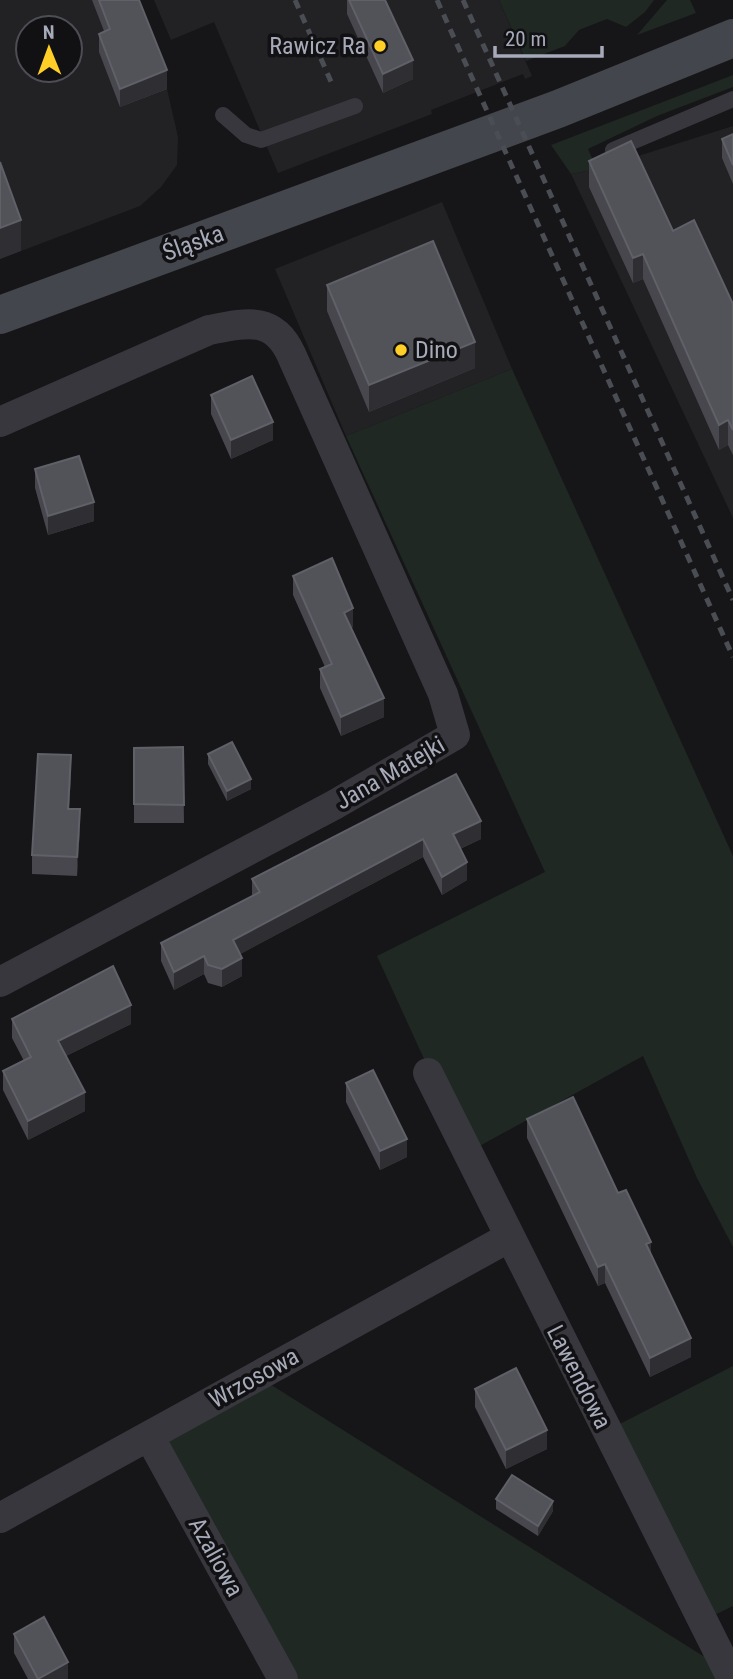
<svg xmlns="http://www.w3.org/2000/svg" width="733" height="1679" viewBox="0 0 733 1679" font-family="'Roboto Condensed',sans-serif">
<style>
.built{fill:#222225;fill-rule:evenodd}
.green{fill:#1f2822}
.lines{fill:none;stroke-linecap:round;stroke-linejoin:round}
.lane{stroke:#37373d;stroke-width:16}
.street{stroke:#37373d;stroke-width:30}
.secondary{stroke:#44464d;stroke-width:38}
.rail{stroke:#4b4d54;stroke-width:5;stroke-dasharray:9 7;stroke-linecap:butt}
.wall{fill:#47474d}
.shaded-wall{fill:#2f2f33}
.building{fill:#525259;stroke:#5f6068;stroke-width:2}
.poi-dot{fill:#ffcf27;stroke:#111113;stroke-width:2.5}
.labels{text-anchor:middle;dominant-baseline:central;stroke-width:7;stroke-linejoin:round;paint-order:stroke}
.poi-label{font-size:24px;fill:#a7aab9;stroke:#111113;text-anchor:end}
.street-label{font-size:24px;fill:#a7aab9;stroke:#111113}
</style>
<rect width="100%" height="100%" fill="#161618"/>
<path class="built" d="M0,0H132L167,89L178,137L177,165L161,187L140,206L0,259ZM28,28H70V70H28Z
M154,0H499L532,76L525,79L523,74L431,110L432,114L278,173L214,22L171,40Z
M733,126V518L571,174L597,169Z
M442,202L512,369L346,436L275,269Z"/>
<path class="green" d="M499,0H654L645,12L626,27L607,19L579,30L565,46L526,61Z
M667,0H690L696,13L637,35Z
M733,75V87L657,116L588,149L597,169L571,174L551,145Z
M512,369L733,856V1247L697,1178L643,1056L467,1153L377,956L545,872L346,436Z
M733,1366V1606L702,1621L606,1431Z
M257,1376L727,1671L733,1679H283L149,1436Z"/>
<g class="lines">
<path class="lane" d="M223,115L246,135L261,140L355,106
M613,150L733,99"/>
<path class="street" d="M0,422L209,330C245,323 273,315 291,354L443,694L455,735L334,805L0,982
M428,1073L732,1679
M149,1436L283,1679
M0,1518L508,1238"/>
<path class="secondary" d="M0,315L558,109L733,38"/>
<path class="rail" d="M295,0L333,86
M437,0L733,657
M463,0L733,600"/>
</g>
<path class="wall" d="M92,0H139L167,89L120,107L99,52V34L104,31Z
M347,0H385L413,79L383,93L347,14Z
M733,134V184L722,158V139Z
M589,161L673,231L733,304V455L728,445L719,450L643,279L633,283L589,187Z
M327,285L475,368L369,412L327,311Z
M211,395L273,440L231,459L211,414Z
M35,469L94,521L48,535L35,488Z
M293,576L353,627L351,628L384,717L341,736L320,688V669L325,667L293,595Z
M183,747L184,823H134V748Z
M208,754L251,789L227,801L208,764Z
M71,774L69,809L80,828L77,876L32,874V855Z
M456,774L481,839L460,849L467,880L442,895L423,857L240,954L242,976L222,987L208,983L204,974L174,990L161,961V943L252,896V879Z
M12,1019L131,1024L66,1056L85,1111L28,1140L3,1090V1071L24,1061L12,1038Z
M346,1083L407,1157L380,1170L346,1102Z
M527,1119L618,1193L651,1254L691,1357L650,1377L605,1283L598,1286L527,1138Z
M475,1389L547,1449L506,1469L475,1407Z
M496,1499L553,1511L538,1536L496,1509Z
M14,1634L68,1679H28L14,1653Z"/>
<path class="shaded-wall" d="M413,60V79L383,93V74Z
M167,70V89L120,107V89Z
M21,220V251L0,259V228Z
M643,254V279L633,283V258Z
M475,342V368L369,412V385Z
M728,420V445L719,450V425Z
M273,422V440L231,459V440Z
M94,502V521L48,535V516Z
M353,608V627L344,631V613Z
M384,698V717L341,736V717Z
M71,755V774L68,828V809Z
M251,779V789L227,801V791Z
M80,809V828L77,876V857Z
M481,821V839L453,852V834Z
M423,839V857L233,958V940Z
M467,862V880L442,895V877Z
M204,956V974L174,990V972Z
M242,958V976L222,987V969Z
M131,1005V1024L58,1060V1041Z
M85,1092V1111L28,1140V1121Z
M407,1139V1157L380,1170V1151Z
M651,1242V1261L646,1244Z
M605,1264V1283L598,1286V1267Z
M691,1338V1357L650,1377V1358Z
M547,1430V1449L506,1469V1450Z
M553,1501V1511L538,1536V1526Z
M68,1662V1679H38Z"/>
<path class="building" d="M99,0H139L167,70L120,89L99,34L110,29Z
M349,0H385L413,60L383,74Z
M733,134V165L722,139Z
M631,141L673,231L694,220L733,304V430L728,420L719,425L643,254L633,258L589,161Z
M0,162L21,220L0,228Z
M433,241L475,342L369,385L327,285Z
M252,376L273,422L231,440L211,395Z
M79,456L94,502L48,516L35,469Z
M332,558L353,608L344,613L384,698L341,717L320,669L332,664L293,576Z
M232,742L251,779L227,791L208,754Z
M183,747L184,805L134,804V748Z
M38,754L71,755L68,809H80L77,857L32,855Z
M456,774L481,821L453,834L467,862L442,877L423,839L233,940L242,958L222,969L208,965L204,956L174,972L161,943L260,892L252,879Z
M113,966L131,1005L58,1041L85,1092L28,1121L3,1071L31,1057L12,1019Z
M373,1070L407,1139L380,1151L346,1083Z
M573,1097L618,1193L626,1190L651,1242L646,1244L691,1338L650,1358L605,1264L598,1267L527,1119Z
M516,1368L547,1430L506,1450L475,1389Z
M512,1475L553,1501L538,1526L496,1499Z
M44,1617L68,1662L38,1679L14,1634Z"/>
<g class="poi-dot">
<circle cx="380" cy="46" r="7"/>
<circle cx="401" cy="350" r="7"/>
</g>
<g class="labels">
<g class="poi-label">
<text x="366" y="46">Rawicz Ra</text>
<text x="415" y="350" text-anchor="start">Dino</text>
</g>
<g class="street-label">
<text transform="translate(193 243) rotate(-20)">Śląska</text>
<text transform="translate(390 773) rotate(-30)">Jana Matejki</text>
<text transform="translate(579 1377) rotate(63)">Lawendowa</text>
<text transform="translate(254 1378) rotate(-29)">Wrzosowa</text>
<text transform="translate(216 1557) rotate(61)">Azaliowa</text>
</g>
</g>
<g transform="translate(49 49) rotate(359)"><circle r="33" fill="#111113" stroke="#4d4e55" stroke-width="2"/>
<path d="M0-5L12 26L0 18L-12 26Z" fill="#ffcf27"/>
<text y="-10" font-size="19" font-weight="bold" text-anchor="middle" fill="#a7aab9">N</text>
</g>
<path d="M495 46v10h107v-10" fill="none" stroke="#a7aab9" stroke-width="3.5"/>
<text x="505" y="46" font-size="21" fill="#a7aab9" stroke="#111113" stroke-width="5" paint-order="stroke">20 m</text>
</svg>
